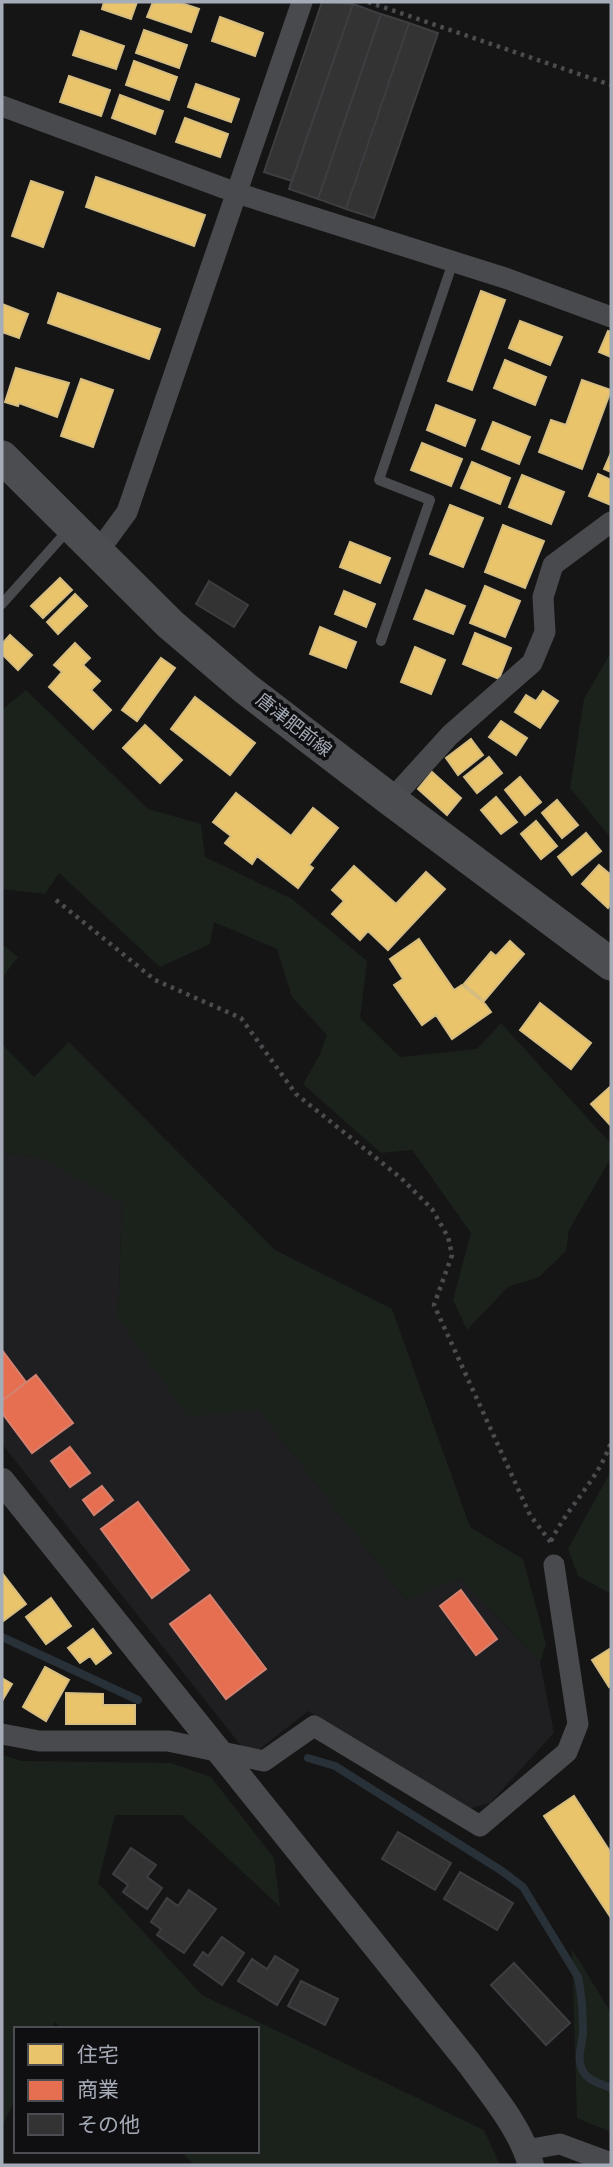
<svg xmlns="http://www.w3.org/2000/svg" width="613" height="2167" viewBox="0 0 613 2167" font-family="'DM Sans','Noto Sans JP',sans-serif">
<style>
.built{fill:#1f1f21}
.green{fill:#1b221c}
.homes{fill:#e9c46a;stroke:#d5bc81;stroke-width:2}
.shops{fill:#e76f51;stroke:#d38170;stroke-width:2}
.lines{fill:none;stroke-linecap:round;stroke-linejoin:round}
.stream{stroke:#283038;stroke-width:8}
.building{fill:#333334;stroke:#3d3e41;stroke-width:2}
.path{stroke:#4b4c50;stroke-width:4.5;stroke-dasharray:3.5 5;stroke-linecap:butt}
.service{stroke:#494a4e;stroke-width:10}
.minor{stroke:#494a4e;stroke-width:21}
.tertiary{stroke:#494a4e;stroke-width:26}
.primary{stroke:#4b4d50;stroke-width:33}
.labels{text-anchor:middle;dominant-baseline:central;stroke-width:7;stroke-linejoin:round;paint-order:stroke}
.street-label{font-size:18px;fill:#a5abb7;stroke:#0f0f11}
</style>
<rect width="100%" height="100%" fill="#151515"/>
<path class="built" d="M2,1152L44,1159L122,1204L118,1318L258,1409L406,1600L461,1578L540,1662L554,1733L490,1803L465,1810L308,1711L250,1757L2,1444Z"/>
<path class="green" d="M611,652V838L570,788L584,699Z
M26,690L148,809L201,824L205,857L292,899L367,961L360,1018L400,1057L477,1049L501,1023L611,1144V1158L569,1230L566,1251L539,1277L508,1287L467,1330L453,1300L471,1233L412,1150L381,1153L303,1084L319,1056L327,1035L292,997L277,949L214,922L210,944L160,967L59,873L45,894L2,889V710Z
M2,944L18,957L2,978Z
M69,1042L275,1250L392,1309L470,1527L523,1559L546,1644L540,1662L461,1578L406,1600L258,1409L188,1417L118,1318L122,1204L44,1159L2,1152V1044L34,1077Z
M611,1471V1594L578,1576L568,1549Z
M2,1755L22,1761L171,1763L211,1777L274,1858L280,1907L182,1815H115L98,1883L202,1995L484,2130L500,2165H194L180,2151H257V2029H62L55,2022L51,2029H16V2099L2,2126Z
M572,1949L611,2013V2132L577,2118Z"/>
<path class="homes" d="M104,2H137L131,19L102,9Z
M153,2H178L199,9L191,32L147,17Z
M220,17L263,33L255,56L212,41Z
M144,30L187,45L179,68L136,53Z
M81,31L124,46L116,69L73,55Z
M134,61L177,77L169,100L126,85Z
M69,76L110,90L101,116L60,102Z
M196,84L239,99L231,122L188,107Z
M120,95L163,111L155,134L112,118Z
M185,118L228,134L220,157L176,142Z
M96,177L205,215L194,246L86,207Z
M31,181L63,192L43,247L12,236Z
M481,291L505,300L472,390L448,381Z
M58,293L160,329L149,359L48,323Z
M2,304L28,314L19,338L2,332Z
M520,321L562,337L550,365L509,348Z
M608,331L611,332V357L599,352Z
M505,360L546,377L535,405L494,388Z
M16,368L69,383L57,417L19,403L18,406L5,402Z
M81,379L113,390L93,447L61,436Z
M582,380L611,390L582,469L539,452L551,420L566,425Z
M436,405L475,420L465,446L427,430Z
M493,422L530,437L519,464L482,449Z
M422,443L462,459L451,486L411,470Z
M611,453V472L604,469Z
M472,462L510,478L500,504L461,488Z
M598,474L611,480V505L589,496Z
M522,475L564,492L551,524L509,507Z
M450,505L483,518L463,567L430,554Z
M503,525L544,541L525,588L485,572Z
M350,542L390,558L380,583L340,567Z
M60,578L72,590L43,618L31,606Z
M485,586L520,601L505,637L470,623Z
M426,590L465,606L453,634L414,619Z
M344,591L375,604L366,627L335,614Z
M75,594L87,606L58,634L47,622Z
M320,627L356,642L346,668L310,654Z
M475,633L511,648L499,679L463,664Z
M10,635L32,655L18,670L2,654V644Z
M75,643L90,658L83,665L100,681L91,690L111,710L93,729L49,687L62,672L54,665Z
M415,647L445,660L431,694L401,682Z
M161,658L175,668L137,721L122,710Z
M543,691L558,701L540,728L515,712L526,695L536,701Z
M195,697L255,743L230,775L171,729Z
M501,721L527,738L516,755L489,737Z
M145,725L182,760L160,783L123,748Z
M471,739L483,755L458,775L446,758Z
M489,757L502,773L477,793L464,777Z
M432,772L461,798L447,815L418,789Z
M520,777L541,802L525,815L505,790Z
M236,793L291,836L313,808L338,828L309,865L313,868L298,888L257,856L252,864L225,843L231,836L213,822Z
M496,797L517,822L501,834L481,810Z
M557,800L578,825L562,838L542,813Z
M536,821L557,846L541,859L521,834Z
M586,833L601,851L572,875L558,857Z
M599,865L611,875V904L608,908L582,884Z
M354,866L396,904L426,872L445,889L388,950L368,931L360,940L332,914L344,901L332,890Z
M419,939L454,990L462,985L485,1004L491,1012L452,1039L436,1015L422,1025L394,985L403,979L390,959Z
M510,941L524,954L484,1001L464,984L491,952L496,956Z
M540,1003L591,1043L571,1069L520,1030Z
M611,1086V1126L591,1104Z
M3,1574L26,1604L2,1622V1575Z
M51,1598L71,1626L46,1644L26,1617Z
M93,1629L111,1653L96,1664L90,1656L80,1663L68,1648Z
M611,1648V1685L609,1687L592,1660Z
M45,1667L69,1680L46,1721L23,1707Z
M2,1678L12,1684L2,1701Z
M66,1693L103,1694V1705H135V1724H66Z
M574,1796L611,1853V1918L544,1816Z"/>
<path class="shops" d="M2,1350L26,1382L2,1401Z
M36,1375L73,1423L32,1453L2,1413V1401Z
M70,1447L90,1473L70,1487L51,1461Z
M102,1486L113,1500L94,1515L83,1500Z
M138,1502L189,1570L152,1598L101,1529Z
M461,1590L497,1639L476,1655L440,1606Z
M210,1595L266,1669L226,1699L170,1624Z"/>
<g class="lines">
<path class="stream" d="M2,1637L138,1700
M308,1758L335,1766L502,1871L523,1887L578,1977C582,1995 583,2014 583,2033C582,2045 576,2060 583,2071C588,2081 602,2084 611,2088"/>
</g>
<path class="building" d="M322,2L353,4L292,181L264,172Z
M353,4L381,14L318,199L289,189Z
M381,14L409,23L346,209L318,199Z
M409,23L438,33L374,218L346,209Z
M209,581L248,605L234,627L196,604Z
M398,1832L451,1863L435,1890L382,1859Z
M131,1848L156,1865L147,1877L162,1888L147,1909L123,1892L128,1885L113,1874Z
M460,1872L513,1903L497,1930L444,1899Z
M189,1890L216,1909L184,1953L157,1935L161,1929L151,1922L167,1898L178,1906Z
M222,1937L244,1953L222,1985L194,1965L203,1952L208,1956Z
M275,1956L298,1970L277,2005L238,1981L252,1959L267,1969Z
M514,1963L570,2023L546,2045L491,1985Z
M301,1981L338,1999L325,2025L288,2006Z"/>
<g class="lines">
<path class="path" d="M368,2L611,85
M56,900L155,980L241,1018L296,1094L401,1178L432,1209L448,1237L452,1255L434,1305L530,1515L552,1544
M551,1541C568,1506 599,1479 611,1442"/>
<path class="service" d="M2,604L69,529
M381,641L430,500L379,480L453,262"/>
<path class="minor" d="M2,106L237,193L508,279L611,317
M97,553L127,512L302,2
M391,800L450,735L532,663L545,632L543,597L553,565L611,522
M2,1734L39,1741H168L264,1761L314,1726L480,1826L567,1752L578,1724L554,1565
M526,2150L560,2144L611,2163"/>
<path class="tertiary" d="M2,1481L469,2063C492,2095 520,2127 531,2165"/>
<path class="primary" d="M2,457L170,624L245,688L391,800L611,964"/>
</g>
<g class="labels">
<g class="street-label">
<text transform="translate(294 725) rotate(38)">唐津肥前線</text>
</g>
</g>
<rect width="613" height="2167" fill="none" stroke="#a5abb7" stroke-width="7"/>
<rect x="14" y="2027" width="245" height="126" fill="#0f0f11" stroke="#4b4d53" stroke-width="2"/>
<rect x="28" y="2044" width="35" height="21" fill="#e9c46a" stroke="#4b4d53" stroke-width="2"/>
<text x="77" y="2062" font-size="21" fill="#a5abb7">住宅</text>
<rect x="28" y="2080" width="35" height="21" fill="#e76f51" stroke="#4b4d53" stroke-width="2"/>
<text x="77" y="2097" font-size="21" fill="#a5abb7">商業</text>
<rect x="28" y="2114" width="35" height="21" fill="#333334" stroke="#4b4d53" stroke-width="2"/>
<text x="77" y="2132" font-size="21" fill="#a5abb7">その他</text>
</svg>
